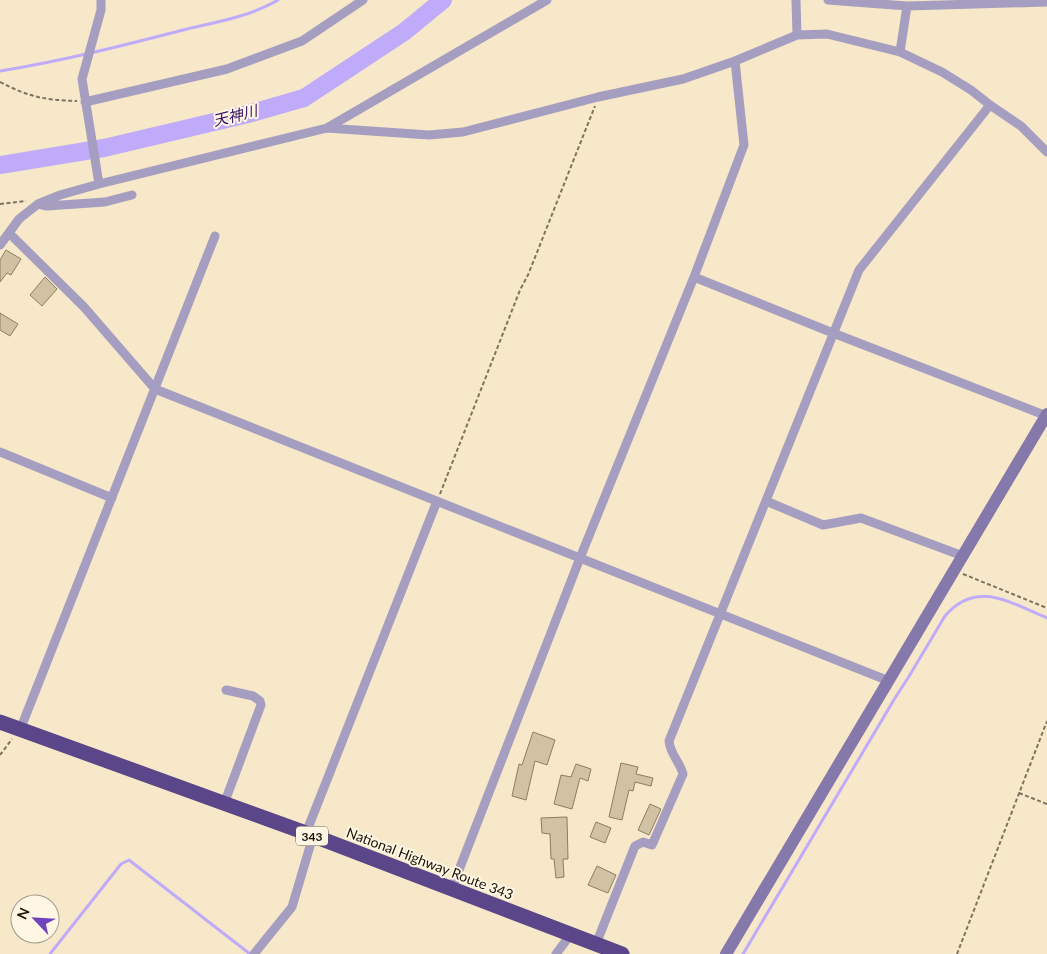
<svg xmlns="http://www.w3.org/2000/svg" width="1047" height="954" viewBox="0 0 1047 954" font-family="Lato,'Noto Sans JP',sans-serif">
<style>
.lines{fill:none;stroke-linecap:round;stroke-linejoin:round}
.stream{stroke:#bfabf9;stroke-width:3}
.river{stroke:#bfabf9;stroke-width:18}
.building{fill:#d1c2a4;stroke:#8c7e62}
.path{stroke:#7d7460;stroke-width:2;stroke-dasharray:4 2.5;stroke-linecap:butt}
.street{stroke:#a59ec0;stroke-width:9}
.secondary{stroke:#8578aa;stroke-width:12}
.highway{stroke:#5b468a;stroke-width:15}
.labels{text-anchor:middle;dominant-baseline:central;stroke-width:4;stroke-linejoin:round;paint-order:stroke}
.shield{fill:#fff6e4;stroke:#5d574a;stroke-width:1}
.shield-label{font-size:12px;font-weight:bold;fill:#181308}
.street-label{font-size:14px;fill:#181308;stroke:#fff6e4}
.water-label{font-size:15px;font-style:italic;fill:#350f68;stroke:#fff6e4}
</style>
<rect width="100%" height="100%" fill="#f7e8c9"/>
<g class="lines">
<path class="stream" d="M0,71C63,61 125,45 187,29C217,22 251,16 278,0
M50,954L121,864L129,860L250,954
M743,954L895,698L908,678L945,616C976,579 1011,603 1047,618"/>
<path class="river" d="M0,165L104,148L248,114L304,98L404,32L443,0"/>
</g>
<path class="building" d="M6,250L21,259L11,275L7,273L0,282V260Z
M45,277L57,289L42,306L30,295Z
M0,313L18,324L10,336L0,330Z
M533,732L555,740L547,765L535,761L526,800L512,796L519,764L522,765Z
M621,763L638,767L636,774L653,778L651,786L635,782L633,791L629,790L622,820L609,817Z
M576,764L591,769L588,781L580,778L572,809L554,804L561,775L571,777Z
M650,804L661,809L649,835L638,830Z
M567,817L568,859H563L564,877L556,878L554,859H551L550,834L542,833L541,818Z
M596,822L611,828L605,843L590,837Z
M597,866L616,875L608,893L588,885Z"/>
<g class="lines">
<path class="path" d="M0,82C29,97 44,100 77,101
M0,204L26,201
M440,494L520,290L528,275L595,106
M963,574L1047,608
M0,755L12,739
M1019,793L1047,804
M957,954L1047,721"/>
<path class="street" d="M796,0L797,35
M828,0L907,6L1047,2
M900,52L907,6
M85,102L227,69L302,41L363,0
M327,128L429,135L463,132L598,97L683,79L735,61L797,35L827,34L900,52L942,72L971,90L990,105L1021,126L1047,152
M99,184L82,79L101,10V0
M38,204L47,206L105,202L132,195
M9,233L84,307L155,389L889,681
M0,245L19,219L38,204L60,195L99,184L327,128L547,0
M694,277L833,333L1047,416
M0,452L112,498
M766,501L823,525L861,518L963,556
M20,730L215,236
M224,804L261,705L260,701L253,696L226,690
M306,833L437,501
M452,888L580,558L694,277L744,145L735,61
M596,944L635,846L643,842L652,845L683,774C680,762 670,754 669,741L859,270L990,105
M254,954L292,907L313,836
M556,954L571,934"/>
<path class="secondary" d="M726,954L1047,414"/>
<path class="highway" d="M0,722L306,833L622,954"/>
</g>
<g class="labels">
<rect class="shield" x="296" y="826.5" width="32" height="19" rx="4"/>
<g class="shield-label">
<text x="312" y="836">343</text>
</g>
<g class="street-label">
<text transform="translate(430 863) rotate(21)">National Highway Route 343</text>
</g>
<g class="water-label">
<text transform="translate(235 115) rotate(-14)">天神川</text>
</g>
</g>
<g transform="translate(35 919) rotate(295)"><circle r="24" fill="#fff6e4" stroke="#a39b8c"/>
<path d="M0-4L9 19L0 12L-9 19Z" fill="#6f44bc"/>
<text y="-8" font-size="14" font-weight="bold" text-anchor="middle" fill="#181308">N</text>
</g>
</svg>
